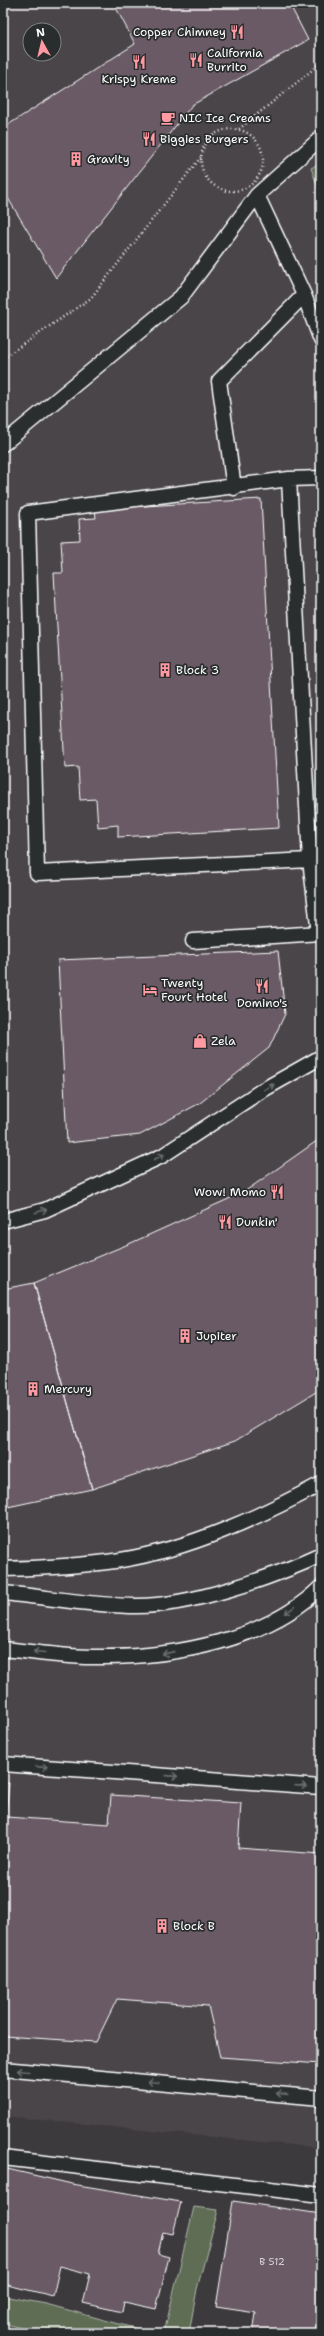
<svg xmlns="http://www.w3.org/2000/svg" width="324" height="2336" viewBox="0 0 324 2336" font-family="'Shantell Sans',sans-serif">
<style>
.built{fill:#4a444a;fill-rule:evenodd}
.green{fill:#5e6d55;stroke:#aeb6aa}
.building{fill:#695a65;stroke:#fff}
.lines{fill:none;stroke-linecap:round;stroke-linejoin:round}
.service-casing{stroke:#fff;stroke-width:17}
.path{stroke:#fff;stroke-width:2.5;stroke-dasharray:1 3;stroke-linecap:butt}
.service{stroke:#2a2d2e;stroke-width:14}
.oneway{stroke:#6a6c6d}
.labels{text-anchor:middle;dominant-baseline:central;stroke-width:3.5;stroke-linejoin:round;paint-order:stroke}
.number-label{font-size:10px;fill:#dad6d8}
.poi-label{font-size:12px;fill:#fff;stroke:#2a2d2e;text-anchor:start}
</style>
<rect width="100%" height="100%" fill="#3d3a3e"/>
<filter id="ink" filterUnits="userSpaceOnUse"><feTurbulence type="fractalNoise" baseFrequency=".025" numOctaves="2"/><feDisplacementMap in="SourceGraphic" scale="8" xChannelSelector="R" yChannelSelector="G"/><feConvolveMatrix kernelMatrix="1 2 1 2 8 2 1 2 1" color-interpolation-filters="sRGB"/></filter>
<g filter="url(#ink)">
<path class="built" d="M3,3H321V2148L3,2116ZM30,30H54V54H30Z"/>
<path class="green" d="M321,163V196L311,168Z
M194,2207L218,2210L197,2289L189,2333H164Z
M3,2296L46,2304L145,2331V2333H38L3,2323Z"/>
<path class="building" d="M289,3L308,40L192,105L56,278L3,190V128L135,44L114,4L116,3Z
M261,499L279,828L118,837V825L98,827L96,799L80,800L78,767L65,768L54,573H63L61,541L80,540L79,519L96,518L95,509Z
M278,951L285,1014L269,1048L200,1103L140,1135L67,1143L58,960Z
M321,1138V1389L235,1441L92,1489L34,1283L131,1243L244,1192Z
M34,1283L92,1489L3,1508V1289Z
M3,1783H9L6,1817L109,1824L111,1795L241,1803L238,1848L321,1854V2064L220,2057L208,2006L117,1999L96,2042L3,2036Z
M3,2168L72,2184L181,2202L173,2234L163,2232L158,2254L169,2257L156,2309L124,2302L122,2312L83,2303L90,2274L60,2266L53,2296L3,2284Z
M233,2201L321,2214V2333H253L256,2313L216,2307Z"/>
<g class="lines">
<defs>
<path id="service" d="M257,195L304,295L321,340
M3,444L181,297L257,195L321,138
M289,479L321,478
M234,488L219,381L304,295
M310,860L289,479L28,513L37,873L310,860L319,933
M193,941L321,933
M3,1221L45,1210L162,1156L261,1091L321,1057
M3,1569C42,1568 82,1566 121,1560C190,1549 259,1517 321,1484
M3,1593C46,1597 94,1606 137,1606C191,1606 271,1578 321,1555
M3,1649C36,1652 70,1658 103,1657C175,1657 268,1640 321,1587
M3,1764L321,1787
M3,2069L321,2098
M3,2158L321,2195"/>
</defs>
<use href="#service" class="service-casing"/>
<path class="path" d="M239,129L321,63
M201 160a31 31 0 1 1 62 0a31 31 0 1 1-62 0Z
M3,358L91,298L201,157"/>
<use href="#service" class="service"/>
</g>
<defs><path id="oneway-shaft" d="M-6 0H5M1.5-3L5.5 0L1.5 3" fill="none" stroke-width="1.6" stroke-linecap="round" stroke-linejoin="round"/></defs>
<g class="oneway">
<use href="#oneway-shaft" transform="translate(269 1087) rotate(-29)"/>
<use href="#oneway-shaft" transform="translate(159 1157) rotate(-27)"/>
<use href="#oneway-shaft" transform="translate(41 1211) rotate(-17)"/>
<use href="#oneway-shaft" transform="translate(290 1610) rotate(144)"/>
<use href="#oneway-shaft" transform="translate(39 1652) rotate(-175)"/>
<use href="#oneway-shaft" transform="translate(168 1653) rotate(167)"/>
<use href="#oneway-shaft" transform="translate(42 1767) rotate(4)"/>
<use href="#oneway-shaft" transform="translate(172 1776) rotate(4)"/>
<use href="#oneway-shaft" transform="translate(301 1786) rotate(4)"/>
<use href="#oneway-shaft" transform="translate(23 2071) rotate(-175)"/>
<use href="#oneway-shaft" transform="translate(153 2082) rotate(-175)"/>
<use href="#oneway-shaft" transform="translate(282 2094) rotate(-175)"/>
</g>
</g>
<defs>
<symbol id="restaurant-bare" viewBox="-9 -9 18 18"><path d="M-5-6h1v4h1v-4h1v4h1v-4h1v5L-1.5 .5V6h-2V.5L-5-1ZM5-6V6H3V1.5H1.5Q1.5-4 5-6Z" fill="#ff9aa2" stroke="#2a2d2e" stroke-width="2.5" paint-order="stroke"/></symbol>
<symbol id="cafe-bare" viewBox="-9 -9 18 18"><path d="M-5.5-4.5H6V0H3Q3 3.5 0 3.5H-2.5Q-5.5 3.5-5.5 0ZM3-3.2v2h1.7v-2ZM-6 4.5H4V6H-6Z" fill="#ff9aa2" stroke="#2a2d2e" stroke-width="2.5" paint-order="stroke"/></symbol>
<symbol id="building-bare" viewBox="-9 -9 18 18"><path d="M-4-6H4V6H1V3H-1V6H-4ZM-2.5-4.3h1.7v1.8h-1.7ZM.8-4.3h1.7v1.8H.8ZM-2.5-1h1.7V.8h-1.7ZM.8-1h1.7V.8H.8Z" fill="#ff9aa2" stroke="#2a2d2e" stroke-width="2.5" paint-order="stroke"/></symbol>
<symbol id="hotel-bare" viewBox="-9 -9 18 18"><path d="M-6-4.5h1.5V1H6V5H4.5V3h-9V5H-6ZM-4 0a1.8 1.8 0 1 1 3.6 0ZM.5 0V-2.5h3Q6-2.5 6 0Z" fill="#ff9aa2" stroke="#2a2d2e" stroke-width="2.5" paint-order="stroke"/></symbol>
<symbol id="shop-bare" viewBox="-9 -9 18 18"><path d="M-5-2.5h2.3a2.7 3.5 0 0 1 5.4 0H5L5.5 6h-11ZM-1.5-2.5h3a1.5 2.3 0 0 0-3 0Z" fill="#ff9aa2" stroke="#2a2d2e" stroke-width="2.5" paint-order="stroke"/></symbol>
</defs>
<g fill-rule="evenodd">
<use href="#restaurant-bare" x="227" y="22" width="20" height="20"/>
<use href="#restaurant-bare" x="186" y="50" width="20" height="20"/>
<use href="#restaurant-bare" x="129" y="52" width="20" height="20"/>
<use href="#cafe-bare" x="158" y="108" width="20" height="20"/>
<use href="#restaurant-bare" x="139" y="129" width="20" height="20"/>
<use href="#building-bare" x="66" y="149" width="20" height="20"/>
<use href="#building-bare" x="155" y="660" width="20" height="20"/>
<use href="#restaurant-bare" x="252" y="976" width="20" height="20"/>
<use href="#hotel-bare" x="140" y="980" width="20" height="20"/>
<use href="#shop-bare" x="190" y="1031" width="20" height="20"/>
<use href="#restaurant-bare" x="267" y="1182" width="20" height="20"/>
<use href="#restaurant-bare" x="215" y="1212" width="20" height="20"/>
<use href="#building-bare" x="175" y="1326" width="20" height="20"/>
<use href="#building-bare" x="23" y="1379" width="20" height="20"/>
<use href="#building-bare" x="152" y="1916" width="20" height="20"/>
</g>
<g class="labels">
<g class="number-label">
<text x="272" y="2261">B 512</text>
</g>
<g class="poi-label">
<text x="226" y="32" text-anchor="end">Copper Chimney</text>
<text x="207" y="53">California<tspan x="207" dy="14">Burrito</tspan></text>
<text x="139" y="79" text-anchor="middle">Krispy Kreme</text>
<text x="179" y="118">NIC Ice Creams</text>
<text x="160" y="139">Biggies Burgers</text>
<text x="87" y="159">Gravity</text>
<text x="176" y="670">Block 3</text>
<text x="161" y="983">Twenty<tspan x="161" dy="14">Fourt Hotel</tspan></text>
<text x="262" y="1003" text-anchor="middle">Domino's</text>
<text x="211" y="1041">Zela</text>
<text x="266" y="1192" text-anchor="end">Wow! Momo</text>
<text x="236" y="1222">Dunkin'</text>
<text x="196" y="1336">Jupiter</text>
<text x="44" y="1389">Mercury</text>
<text x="173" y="1926">Block B</text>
</g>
</g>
<rect width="324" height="2336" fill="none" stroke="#2a2d2e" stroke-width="16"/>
<rect x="8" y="8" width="308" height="2320" fill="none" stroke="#fff" stroke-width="1.5" filter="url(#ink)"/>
<g transform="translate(42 42) rotate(352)"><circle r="19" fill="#2a2d2e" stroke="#7f8182"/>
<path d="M0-3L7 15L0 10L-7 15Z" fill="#ff9aa2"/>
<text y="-6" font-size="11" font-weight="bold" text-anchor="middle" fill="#ffffff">N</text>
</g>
</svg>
